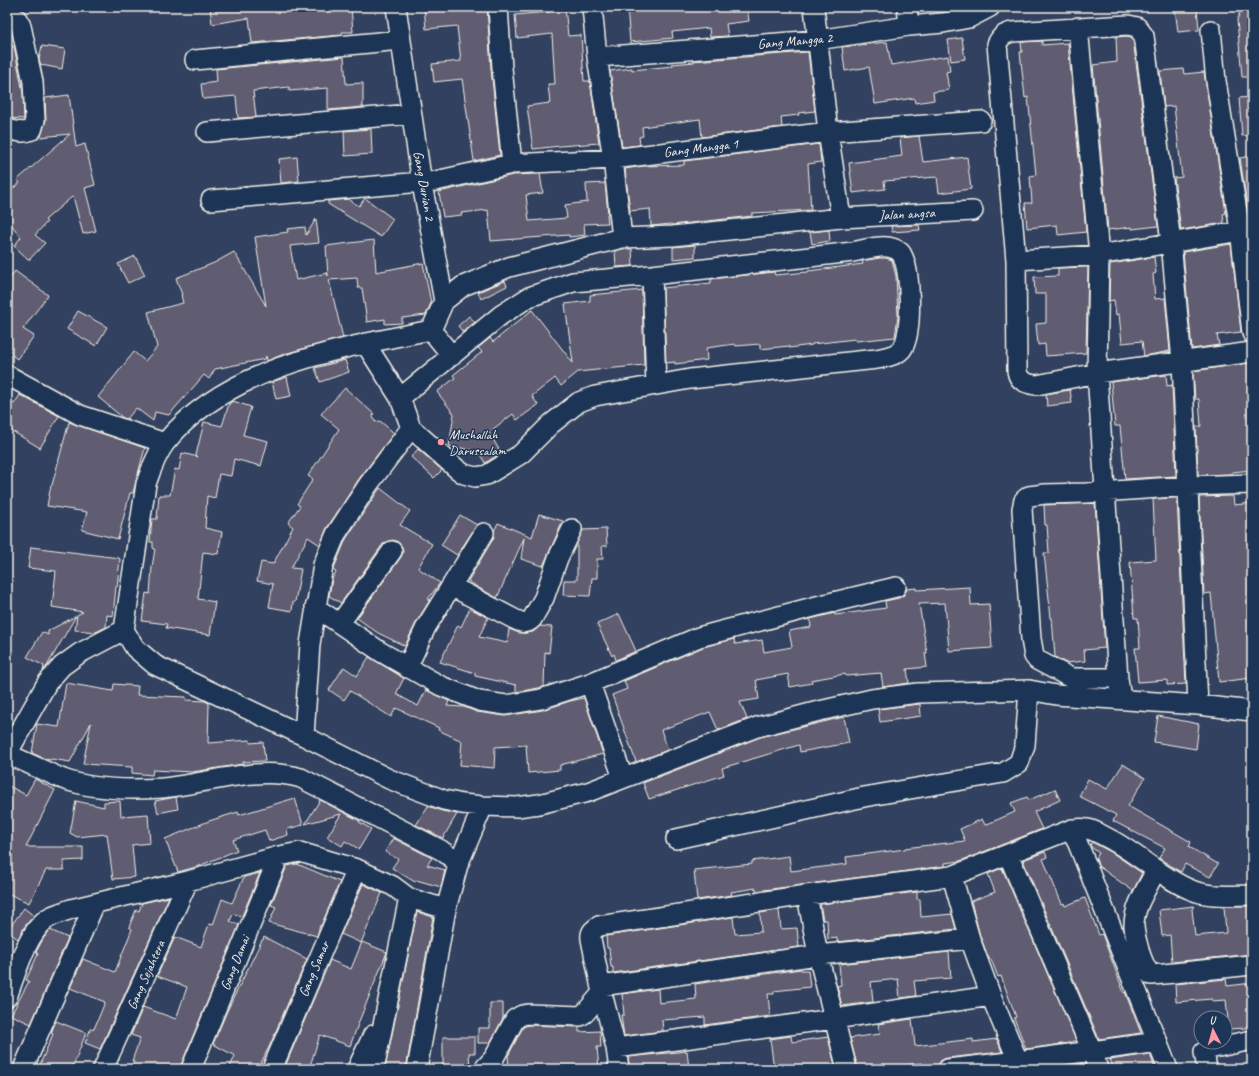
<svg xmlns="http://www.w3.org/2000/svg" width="1259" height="1076" viewBox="0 0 1259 1076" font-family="Caveat,sans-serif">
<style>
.building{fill:#615c71;stroke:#f4f1e8}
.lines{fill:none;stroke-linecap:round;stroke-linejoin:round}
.minor-casing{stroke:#f4f1e8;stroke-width:22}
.minor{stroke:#1d3557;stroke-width:19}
.poi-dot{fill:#ff9aa2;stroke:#1d3557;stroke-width:1.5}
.labels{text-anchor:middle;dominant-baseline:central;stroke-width:3;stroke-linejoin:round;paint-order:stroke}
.street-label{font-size:14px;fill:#f4f1e8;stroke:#1d3557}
.poi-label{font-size:14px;fill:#f4f1e8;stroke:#1d3557;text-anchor:start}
</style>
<rect width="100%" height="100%" fill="#31415f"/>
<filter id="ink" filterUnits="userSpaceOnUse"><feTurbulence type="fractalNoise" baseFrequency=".025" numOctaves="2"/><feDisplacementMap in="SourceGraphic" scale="8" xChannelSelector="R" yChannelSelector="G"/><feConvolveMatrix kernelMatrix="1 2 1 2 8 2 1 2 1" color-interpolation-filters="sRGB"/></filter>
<g filter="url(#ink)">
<path class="building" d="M210,7H351L353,32H342V35L252,43L249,18L212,24Z
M424,7H487L491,69L500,155L474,161L462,79L434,82L432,64L461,61L457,26L426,29Z
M548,7H565L568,36L581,35L584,81H590L599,143L560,146L533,149L527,106L550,103L548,84H555L552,34L517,38L515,15L549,12Z
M627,7H747L749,21L726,24L728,36L710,37L709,28L672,32L673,38L630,42Z
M1197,7L1199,30L1178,32L1175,9Z
M1242,7H1252V77H1242L1237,20Z
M1127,36L1131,37L1133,40L1158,226L1132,229V227L1108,230L1093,65L1117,62L1116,37Z
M962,38L965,59L951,61L948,40Z
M1042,41V45L1068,43L1086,232L1058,235L1057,225L1027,228L1025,203H1032L1030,176L1036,175L1028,97L1025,98L1020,52H1022L1021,42Z
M887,42L891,65L948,56L950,71L946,72L949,90L933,92L934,100L915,103L914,98L875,104L869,67L845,71L842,47Z
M14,46L23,93L24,119L9,118V102H7V47Z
M42,46L65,49L62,69L41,65L39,59Z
M808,52L815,111L798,113L799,115L781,117L782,127L702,137L700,119L642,127L643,136L639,137L640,145L622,147L610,71L632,68V70L673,66L672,64L694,62L693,61Z
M344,57L346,84L363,83V107L328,110V88L289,91V87L253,91L256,117L238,118L236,96L203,99L201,84L217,82L216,69Z
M1183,69L1184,74L1204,72L1226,213L1223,214L1224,223L1181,230L1174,178L1182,177L1174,106L1164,107L1160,71Z
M69,95L76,147L85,144L95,185L85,188L96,231L83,234L73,196L45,220L47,222L35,235L45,243L29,260L14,246L21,237L7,219V193L20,183L17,180L70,134L41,137V136L46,120L45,98Z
M1252,97V135L1242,136L1239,98Z
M371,129L372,154L345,156L344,131Z
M919,136L923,162L967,157L971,189L939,193L937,177L884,181L885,189L853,193L849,163L902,156L900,138Z
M819,144L821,162L808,164L811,210L752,213V216L672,225L671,224L651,226L650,209L630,211L625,169L643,166L684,165V161Z
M1252,156V210L1248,211L1240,158Z
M297,157L299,181L281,183L279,159Z
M540,174L543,193L526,195L529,221L567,218L565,205L587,202L586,184L605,183L608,214H607L608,223L584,224L585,235L569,237V235L491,241L488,210L461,213L462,215L443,217L439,192L513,175Z
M365,198L393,219L381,237L328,204V201L348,199L359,206Z
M316,219L319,243L290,246L296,280L327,273L328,276L326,246L374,240L376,272L423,263L431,303L426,315L402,318V323L385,324V319L367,322L362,288H358L357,278L329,280L343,338L284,354L267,361L266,356L265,359L215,369L209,379L204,375L169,415L155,412L153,421L136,408L127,419L123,418L98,397L134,352L145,361L157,347L148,312L183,303L181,295H182L176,278L214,263L234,252L266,306L255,237L288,232L287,229L305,227L306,235Z
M919,225L920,230L892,232L891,226Z
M829,230L830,241L812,244L810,232Z
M1231,244L1241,332L1217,335L1219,345L1192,349L1183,252Z
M695,245V257L673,259V247Z
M622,249H632L633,266L616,267L615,251Z
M135,256L145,275L128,283L118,264Z
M1154,257L1156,273L1153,274L1155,299L1165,298L1170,351L1144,356L1142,341L1122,343L1119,314L1116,315L1114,300L1109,301L1110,264Z
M879,258H886L892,260L896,276L898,316L895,337L856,341L855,339L812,344V345L789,348V346L760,349V344L736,346L735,344L706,348L707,360L675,364V362L666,363L663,288L711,283V279L774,272L775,275L808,272V271L863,264L862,261Z
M1088,267L1086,353L1046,356L1045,344L1038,345L1036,324L1046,323V294H1035L1034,277L1058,276V268Z
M15,271L48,295L23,329L34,336L17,359L7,351V282Z
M505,281L507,286L481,299L478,292Z
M642,290L644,365L578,372L561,386L555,378L532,396L538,405L517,420L513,414L489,432L501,453L485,463L478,451L449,446L454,414L437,392L455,378L453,375L482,352L478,348L490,338L493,342L532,310L573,363L565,304L590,301V295Z
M78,311L107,327L96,346L67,329Z
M469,316L475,322L463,332L458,326Z
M345,360L349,372L320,382L315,368Z
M1249,363L1252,391V470L1232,472V474L1198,475L1196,427L1201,426L1199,399H1195L1193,371Z
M1166,375L1167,386L1172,385L1176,476L1125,479L1120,426H1115L1111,382Z
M287,377L291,396L276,399L272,382Z
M345,388L374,414L373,416L375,422L380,421L394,433L359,479L327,528L320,545L308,537L291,568L301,569L295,602H293L292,611L269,607L273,584L257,581L261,562L273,564L293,527L288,523L300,506L297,504L313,479L308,476L339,429L321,414Z
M1070,390L1072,403L1047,406L1046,394Z
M20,395L59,416L40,448L7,428V400L14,404Z
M233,401L251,407L243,435L268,441L261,466L234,459L231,476L219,474L215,498L207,496L205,528L222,532L218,554L203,552L198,599L215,602L210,635L166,628L167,624L142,621L146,593L150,594L152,567L155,549L153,548V542H150L152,519H157L159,495H170L175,469L179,470L182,453L198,457L196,455L204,422L222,426L229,404Z
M69,422L77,425L145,448L136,481L133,493H130L118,539L82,530L87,512L47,506L51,485H52Z
M418,449L442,470L434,478L411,457Z
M380,488L410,511L400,525L432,544L418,568L440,583L428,599L430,600L417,621L405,646L378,633L357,618L401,557L403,552L402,547L398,542L393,540L388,541L383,544L341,603L329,596L332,579L336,572L333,570L334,568L346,539Z
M1233,496L1234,505L1252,503V678L1219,682L1211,593L1204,594L1199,497Z
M1177,498L1186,684L1167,685V680L1138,682L1135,648H1140L1138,618H1134L1130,562L1156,560L1153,499Z
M1095,503L1105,648L1084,650L1085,661L1066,663L1055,657L1052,618H1051L1044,553H1049L1047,525H1045L1044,505Z
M539,514L563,521L543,566L521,559L524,538L497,598L479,588L468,581L493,539L494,531L498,523L532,537Z
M460,515L477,525L457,555L441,545Z
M606,529L607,546H602L603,559H597V578H592L590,596L563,595L564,580H577V543L583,530Z
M31,547L119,558L120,559L117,587L116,586L113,616L107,615L106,627L96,632L75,630L77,615L83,612L52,607L56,571L28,568Z
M970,587L971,605L989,604L992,648L949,651L945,603L919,604L927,653H925L927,667L907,669L909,683L883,687L881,673L846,676L845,674L811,680L812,683L790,687L788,674L756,680L759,699L740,702L747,719L718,730L710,712L661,730L668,750L636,762L612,695L627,689L624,681L703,647L734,639L735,644L762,640L764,652L792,647L789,631L811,627L810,619L835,613V615L886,608L885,601L899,598L904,595L907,589L916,588V590Z
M470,608L488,618L479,637L507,643L509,629L519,633H525L533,632L540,626L552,627L549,653L545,652L544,687L516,692V685L475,676V673L440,662L458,625L461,627Z
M619,614L636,651L616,660L614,654L612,656L597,624Z
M76,616L47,666L43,671L44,666L27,657L42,632L48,635V631Z
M369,657L404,678L396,694L418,706L426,690L449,701L447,706L464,707L477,712L505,716L543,710L570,701L584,698L603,754L560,765V770L528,773L526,745L495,747L494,768L460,765L462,741L438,730L439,728L396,708L391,717L350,691L344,700L329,690L344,667L357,676Z
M66,683L113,691L114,684L138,686L137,695L186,697V700L205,701L209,703L208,743L250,740V743L263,742L265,761L243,762V764L192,772L153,770L152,775L132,773V767L83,764L91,723L70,762L52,759L51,760L45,759L32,753L37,724L59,727Z
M920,704L921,716L880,722L878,709Z
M1158,716L1199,724L1196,749L1154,742Z
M844,717L849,743L800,752L799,745L722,768L724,775L649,799L643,783L760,737Z
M1123,764L1145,778L1128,806L1191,842L1189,847L1218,864L1210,877L1185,864L1181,872L1174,868L1159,858L1165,848L1113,821L1116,815L1079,796L1088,779L1107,789Z
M35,779L55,790L26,847H83V860L64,861V870H46L29,903L7,893V785L26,795Z
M1055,789L1060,800L1034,812L1042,829L960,861L945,863V866L756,891V888L731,892L732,895L697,900L694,870L752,864V861L789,856L791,871L847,864L846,857L905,849V848L921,846L965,841L960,829L982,819L985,825L1015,812L1011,803L1027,797L1029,800Z
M176,797L178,809L158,813L155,801Z
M295,798L303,825L287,829L288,835L269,841L265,830L233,840L237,850L199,866L178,872L165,839L209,821L238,812L239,815Z
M320,800L360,821L359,822L371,829L359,849L345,841L342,846L327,837L341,814L305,824Z
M76,801L104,807V802L120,801L121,816L148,814L150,843L132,845L135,877L113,879L107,834L77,837L70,833Z
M428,806L442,811L457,814L443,838L416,825Z
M393,838L432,858L427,865L445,870L441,887L416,880L415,882L392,868L398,859L385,852Z
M1092,842L1111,852L1142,873L1133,891L1098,866L1096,858L1099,853L1091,847L1090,845Z
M1045,852L1047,857L1043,859L1062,904L1064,903L1065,906L1085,898L1099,935L1102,934L1124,993L1125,992L1141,1033L1099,1039L1023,860Z
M297,864L340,882L321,926L320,925L317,936L269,923L276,907L271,905L287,866Z
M1002,868L1076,1040L1069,1043L1026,1049L1014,1018L1016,1017L1001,976L998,977L991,959H989L980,936L971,901L995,892L988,874Z
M260,873L242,916L233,914L230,921L239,925L181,1065L180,1069H131L134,1061H132L140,1038L131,1035L143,1007L176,1019L187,987L157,976L175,937L201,947L209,924L213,925L222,899L232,903L244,877Z
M363,884L382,893L361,943L341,934Z
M917,892V899H920L921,917L952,914L956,929L837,942V938L828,939L827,920H823L820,904Z
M169,897L100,1049L85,1043L91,1028L94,1029L105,1002L70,988L83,959L115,972L132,929L129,927L136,910L139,911L142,903Z
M1194,906L1192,909L1195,936L1226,933L1224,906H1252V954L1172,962L1170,935L1162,936L1159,910Z
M24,908L34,916L25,926L18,939L7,931Z
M779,910L781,929L797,928L799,947L613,973V967H611L609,948H607L606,936L733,917L735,934L761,932L760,913Z
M417,912L433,917L406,1069H385Z
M50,930L68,938L31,1024L11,1015L29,981L26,980L38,954L36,952L43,939Z
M264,937L307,959L270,1045L261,1063H260L257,1069H229L235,1056L213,1044L227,1011L262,940H263Z
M362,942L387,952L360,1019L350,1046L320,1035L309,1069H284L330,960L351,969Z
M949,952L951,978L914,981L916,996L900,998L898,979L871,982L873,1002L842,1006L837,986L841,985L839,964Z
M801,969V970H808L810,987L774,991V994H768L770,1016L705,1025V1017L662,1020L663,1031L624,1036L621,1015H624L622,994L658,989L659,1003L696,999L695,984Z
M1226,979L1227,986L1252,983V1025L1246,1026V1028L1229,1029L1226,1000L1212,1001V999L1176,1002L1175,984Z
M490,1003H503V1018L490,1043H478V1028H490Z
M912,1019L915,1046L973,1039V1042L997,1039L1002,1052L947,1058L941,1060L938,1066L922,1068V1063L876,1069H858L850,1038L880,1034L878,1024Z
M56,1021L86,1033L72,1069H38L53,1034L51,1033Z
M529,1025L579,1027V1032L600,1031L601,1047H597L599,1069H529L528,1067L509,1069L508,1056L523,1027Z
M791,1036L792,1042L828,1037L836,1069H774L770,1039Z
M443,1037H475V1053H469L470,1069H443Z
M687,1051L689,1069H630L628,1057Z
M1150,1054L1155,1069H1114L1110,1060Z"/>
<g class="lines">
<defs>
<path id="minor" d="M396,7L422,184L444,301L431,330L452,356
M498,7L502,68L512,164
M592,7L597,57L613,159L622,238
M814,7L828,132L841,218
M907,7L909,26
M7,12L17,19L21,26L33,82L35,120L32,130C24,134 16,131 7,129
M1078,27L1099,255L1097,373L1118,678L1121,699
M1211,30L1216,81L1240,230L1252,333
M597,57L817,40L909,26L943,23L969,18L990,7
M195,60L400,40
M207,132L411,114
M422,184L512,164L613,159L828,132L981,121
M211,200L422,182
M1016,260L1099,255L1252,229
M652,275L656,385
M444,301L463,286L509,267L622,238L673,236L841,218L973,211
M7,375L80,415L165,443
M400,398L501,315L529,297L573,282L652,275L853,252C863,250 883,244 892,248C896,249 901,252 902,255C911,271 913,334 902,349C896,356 886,357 877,359L690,379L595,396L579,402L551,424L521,454L487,475L475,477L464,474L457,469L411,428
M451,586L514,619C521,622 526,625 532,619L544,598L558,558L572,529
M315,607L381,652L441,686L479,701L506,705L541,699L590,683L699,637L817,606L896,587
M340,623L392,551
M124,630L135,648L155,665L304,736L389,779L444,800L462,804L483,806L517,807L539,804L588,792L757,727L815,712L872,699L918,693L1029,690L1056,695L1198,705L1252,711
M407,668L426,627L484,533
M1118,678H1071L1037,660L1034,656L1031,639L1022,509L1024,500L1029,496L1045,494L1086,493L1188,486L1252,484
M590,683L623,778
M1198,705L1182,362L1171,242L1144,36L1137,27L1128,25L1012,32C1004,34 1001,36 997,44L1016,260L1017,370C1018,381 1026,384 1037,385L1097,373L1252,352
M304,736L310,644L323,565L336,534L368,485L411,428L400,398L365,343
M7,754L47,683L62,666L80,653L124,630L146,484C151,469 156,455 165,443C226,367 341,348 431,330
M7,754C26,762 44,771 63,779C93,790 131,790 162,788C207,784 257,765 301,778L441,850L453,859L458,865
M1072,829L1168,1069
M676,839L864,797L1003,773L1019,763L1025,745L1029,690
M1008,854L1092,1051L1098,1069
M1156,870C1148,887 1134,906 1134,925C1134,933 1137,942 1139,950C1142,959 1144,967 1151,975L1164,974L1252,965
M807,895L818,955L847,1069
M601,986L818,955L970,939
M7,997C16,973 27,932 48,918C55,914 63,912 71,909L188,881L279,856L300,852L357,869L393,886L409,898L446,909
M616,1048L834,1019L991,996
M23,1069L95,903
M103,1069L188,881
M191,1069L279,856
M272,1069L357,869
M357,1069L373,1035
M374,1069L409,898
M417,1069L446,909L458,865L483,806
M484,1069L494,1058L515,1019L522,1015L528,1014L580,1016L585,1013L602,993
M619,1069L616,1048L602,993L591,939C590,932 593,930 599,926L807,895L952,876L1072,829C1077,829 1082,828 1087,829C1094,830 1100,834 1106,837C1135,851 1160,877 1189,889C1209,898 1231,895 1252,895
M948,1069L1018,1061L991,996L970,939L952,876
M1021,1069L1018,1061L1158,1042
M1207,1069L1204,1052L1209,1049L1252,1040"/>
</defs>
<use href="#minor" class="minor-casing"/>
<use href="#minor" class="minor"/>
</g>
</g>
<circle class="poi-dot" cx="441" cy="442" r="4"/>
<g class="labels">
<g class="street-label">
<text transform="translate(795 41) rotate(-5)">Gang Mangga 2</text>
<text transform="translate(701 148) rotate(-7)">Gang Mangga 1</text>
<text transform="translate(424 186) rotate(80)">Gang Durian 2</text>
<text transform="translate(907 214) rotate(-3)">Jalan angsa</text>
<text transform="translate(235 963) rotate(-68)">Gang Damai</text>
<text transform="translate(314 969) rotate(-67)">Gang Samar</text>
<text transform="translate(146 975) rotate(-66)">Gang Sejahtera</text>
</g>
<g class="poi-label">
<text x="449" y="434">Mushallah<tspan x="449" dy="16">Darussalam</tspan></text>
</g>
</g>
<rect width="1259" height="1076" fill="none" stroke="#1d3557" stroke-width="24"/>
<rect x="12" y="12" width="1235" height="1052" fill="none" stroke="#f4f1e8" stroke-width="1.5" filter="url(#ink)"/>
<g transform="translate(1213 1030) rotate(354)"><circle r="19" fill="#1d3557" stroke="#738091"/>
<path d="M0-3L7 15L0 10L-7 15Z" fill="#ff9aa2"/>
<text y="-6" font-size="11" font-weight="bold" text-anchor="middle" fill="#f4f1e8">U</text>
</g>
</svg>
